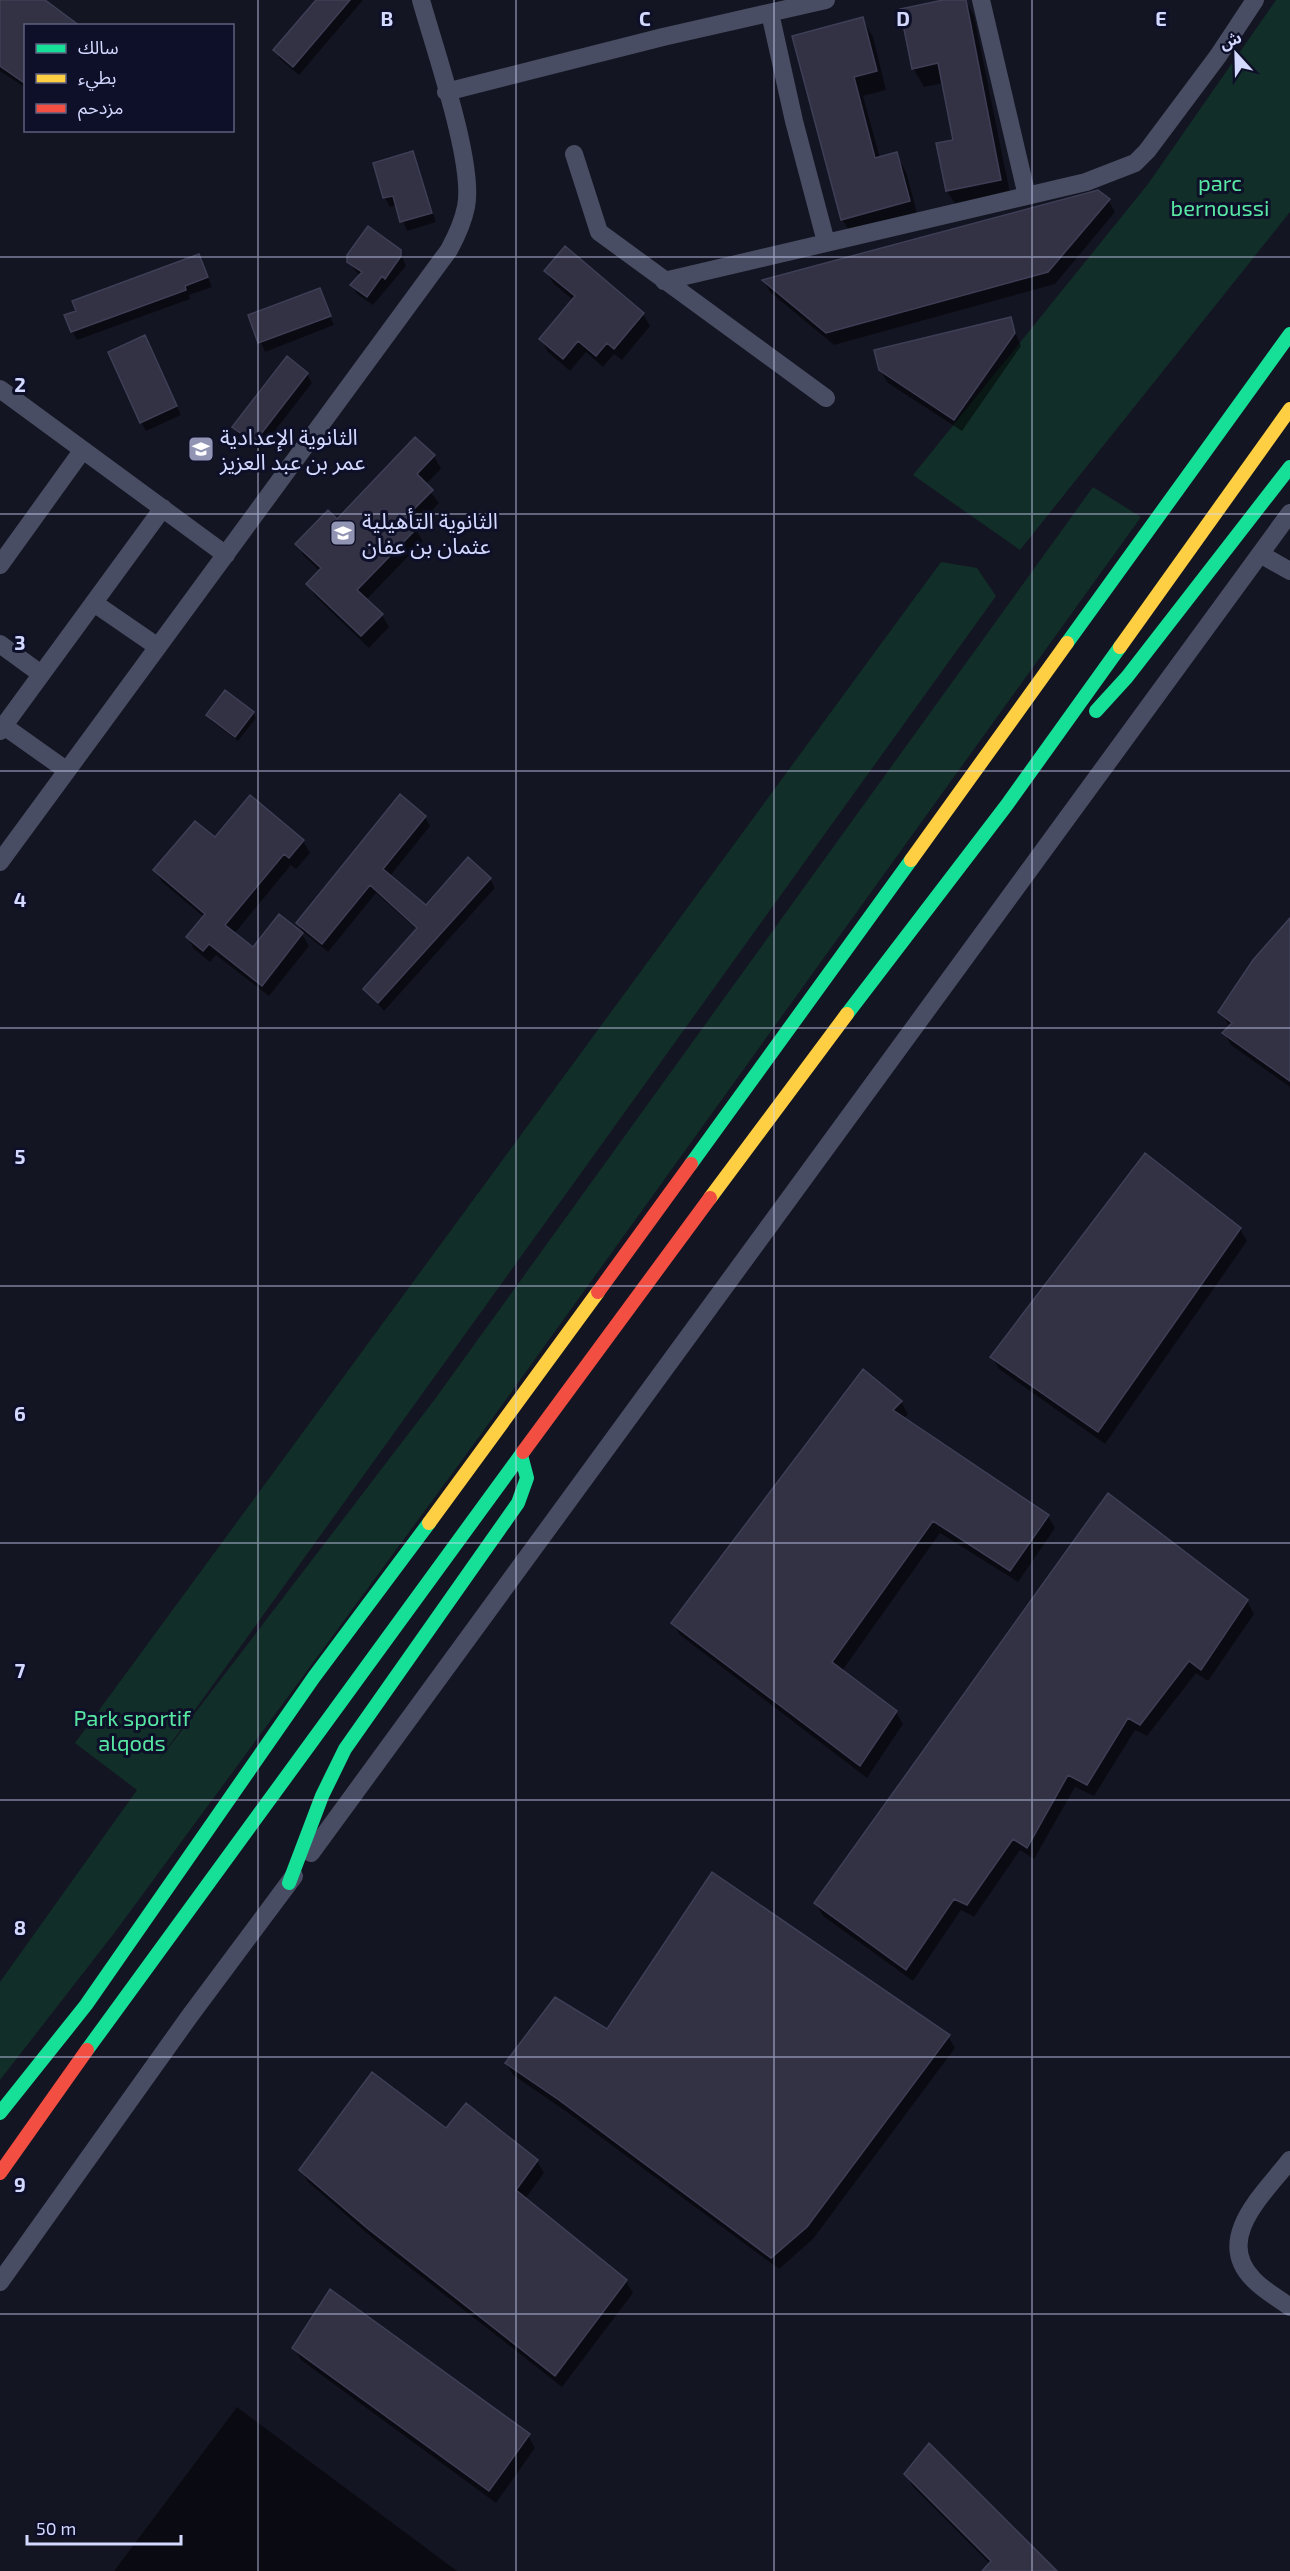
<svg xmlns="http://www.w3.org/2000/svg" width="1290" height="2571" viewBox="0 0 1290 2571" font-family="'Exo 2','Noto Sans Arabic',sans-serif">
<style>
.green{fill:#112e28}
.shadow{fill:#0007}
.building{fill:#323244;stroke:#3e3f56;stroke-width:1.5}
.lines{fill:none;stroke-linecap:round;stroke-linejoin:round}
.street{stroke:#484d63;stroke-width:18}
.fast{stroke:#16e098;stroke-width:14}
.slow{stroke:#ffcf43;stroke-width:14}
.jam{stroke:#f24e42;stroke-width:14}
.grid{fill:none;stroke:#d4d9ff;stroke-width:1.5;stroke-opacity:0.55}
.labels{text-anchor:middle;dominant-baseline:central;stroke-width:6;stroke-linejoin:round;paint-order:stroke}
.park-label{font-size:22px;fill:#58e7a3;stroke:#0e0f28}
.poi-label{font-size:22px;fill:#d4d9ff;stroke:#0e0f28;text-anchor:start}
.grid-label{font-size:20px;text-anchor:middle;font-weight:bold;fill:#d4d9ff;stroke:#0e0f28;stroke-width:6;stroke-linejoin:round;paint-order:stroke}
</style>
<rect width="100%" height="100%" fill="#141522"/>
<path class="green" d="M1276,0H1290V212L1020,550L913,475L1148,184Z
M1093,487L1141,517L479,1437L115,1932L0,2080V1982L137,1790L75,1743L941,562L977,568L996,596L156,1764L435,1399Z"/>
<path class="shadow" d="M0,0H42L26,26V88L0,71Z
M317,0H363L299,75L280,59L275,50Z
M951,0H965L974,16L1011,198L958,209L947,191L955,141L943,83L924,87L913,68Z
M862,19L873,37L886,90L863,96L880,158L896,154L906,172L919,220L853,237L842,219L794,37Z
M412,153L436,222L407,231L397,205L390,207L385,198L375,164Z
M1108,200L1115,212L1055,284L834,345L770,292L764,281Z
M565,248L643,314L650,326L622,360L614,354L603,367L586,352L570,371L548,352L541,339L573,300L553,283L546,271Z
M400,251L406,266L373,305L357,294L352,285L360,276L348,262Z
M199,256L212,287L189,295L190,299L77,340L72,331Z
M319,290L334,325L265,352L250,316Z
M1010,319L1021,346L962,431L888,383L880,370Z
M150,346L181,415L146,431L141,422Z
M307,374L312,383L259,451L239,436L234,427Z
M415,439L434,456L441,469L425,485L439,503L415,528L423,541L366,600L382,615L389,627L369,648L315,596L308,584L320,571L304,556L297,544L337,521Z
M253,713L256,718L238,741L211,721L208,715Z
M425,817L430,826L390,876L426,907L490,879L495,888L384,1011L364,989L417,930L376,893L328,952L303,932L297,923Z
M215,839L303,841L310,853L296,869L291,865L234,934L254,949L280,916L302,934L309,946L269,996L216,955L210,962L194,949L187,937L204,917L162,882L155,870Z
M1290,920V1087L1231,1045L1224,1033L1230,1027L1220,1012Z
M1240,1229L1247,1241L1105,1444L999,1369L992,1357Z
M863,1371L901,1402L908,1414L903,1419L1048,1516L1055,1528L1018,1582L940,1533L842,1671L896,1712L903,1724L867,1778L680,1635L673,1623Z
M1247,1601L1254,1614L1208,1681L1196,1673L1147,1736L1135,1730L1094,1796L1075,1787L1034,1859L1020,1850L974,1917L961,1910L913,1981L823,1916L816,1904Z
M607,2031L948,2036L955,2048L813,2239L779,2269L567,2112L513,2075L506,2063Z
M447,2130L537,2161L544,2173L525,2199L626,2281L633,2293L562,2387L376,2241L308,2182L301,2170Z
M294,2348L528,2435L535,2448L496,2503L301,2360Z
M237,2407L457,2571H114Z
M906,2474L1055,2571H984L990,2564L913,2487Z"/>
<path class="building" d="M0,0H45L80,26H26V84L0,66Z
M316,0H350L293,67L273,50Z
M943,0H966L1001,180L946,191L936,143L953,140L938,63L912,69L900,9Z
M863,17L877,71L854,77L875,158L897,152L910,201L841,220L792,36Z
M413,151L432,213L400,222L393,196L383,198L373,163Z
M1098,190L1110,199L1048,272L826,333L762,280Z
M368,226L401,250V256L385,279L382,276L367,297L350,285L362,272L347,262V255Z
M565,246L644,313L614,349L607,343L596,356L578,341L563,359L539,339L575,296L544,271Z
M199,254L208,277L185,286L186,290L71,332L64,315L76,311L72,301Z
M320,288L331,316L258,343L248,315Z
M1011,317L1015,333L954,420L879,370L874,350Z
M145,335L177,406L140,423L108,352Z
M287,356L308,373L254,443L232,427Z
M415,437L435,455L417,474L433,490L406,517L417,528L357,590L383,614L361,636L306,584L321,568L295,544L328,510L337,519Z
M225,690L254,712L235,737L206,715Z
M400,794L426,816L383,869L426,905L468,857L491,878L378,1003L363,989L417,928L370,885L322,944L296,923Z
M250,795L304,840L289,858L284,854L225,925L253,947L279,914L303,933L262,986L209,944L203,951L186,937L205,914L153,870L195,821L215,837Z
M1290,918V1081L1222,1033L1232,1023L1218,1012L1253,960Z
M1145,1153L1241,1228L1098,1432L990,1357Z
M863,1369L902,1401L893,1410L1049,1515L1010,1571L933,1521L832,1662L897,1711L860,1766L671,1623Z
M1108,1493L1248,1600L1201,1670L1189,1661L1140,1725L1128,1718L1087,1785L1068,1775L1027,1848L1013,1839L967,1905L954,1899L906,1970L814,1903Z
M712,1872L950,2035L807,2227L771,2258L559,2100L505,2063L555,1997L607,2029Z
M372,2072L446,2128L466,2103L538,2160L516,2190L627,2280L555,2376L367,2228L299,2170Z
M330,2289L530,2434L489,2491L292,2348Z
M929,2443L1057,2571H982L991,2561L904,2474Z"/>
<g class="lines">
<path class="street" d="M981,0L1027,196
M770,13L794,121L826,242
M446,92L663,37L826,0
M574,154L599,232L826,398
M664,281L1086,182L1135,163L1147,151L1218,56L1255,0
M0,389L226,555
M1260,554L1290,571
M0,565L82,451
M94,603L158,647
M0,644L41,674
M4,726L66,770
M0,731L163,508
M0,862L449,250C456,237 463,222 466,207C475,164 434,47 421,0
M311,1853L1290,513
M1290,2160C1265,2193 1213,2238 1253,2279C1263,2290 1278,2298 1290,2307
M0,2282L189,2017L294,1876"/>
<path class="fast" d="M1067,643L1290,334
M1096,711L1127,677L1290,467
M847,1014L1006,806L1120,647
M691,1164L911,860
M289,1883L322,1796L345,1749L518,1503L527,1478L521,1455
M87,2050L523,1452
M0,2113L86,2005L314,1677L429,1523"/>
<path class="slow" d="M1120,647L1290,409
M911,860L1067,643
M710,1198L847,1014
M429,1523L598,1292"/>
<path class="jam" d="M598,1292L691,1164
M523,1452L710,1198
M0,2173L87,2050"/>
</g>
<path class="grid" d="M258,0V2571M516,0V2571M774,0V2571M1032,0V2571M0,257H1290M0,514H1290M0,771H1290M0,1028H1290M0,1286H1290M0,1543H1290M0,1800H1290M0,2057H1290M0,2314H1290"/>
<defs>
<symbol id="school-square" viewBox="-11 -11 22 22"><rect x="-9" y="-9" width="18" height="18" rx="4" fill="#9194b2" stroke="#0e0f28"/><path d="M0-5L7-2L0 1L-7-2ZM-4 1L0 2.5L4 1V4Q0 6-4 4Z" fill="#fff"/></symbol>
</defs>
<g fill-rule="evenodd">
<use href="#school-square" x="186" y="434" width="30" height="30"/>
<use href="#school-square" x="328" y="518" width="30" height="30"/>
</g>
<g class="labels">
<g class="park-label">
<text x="1220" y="182">parc<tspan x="1220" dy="25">bernoussi</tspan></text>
<text x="132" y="1717">Park sportif<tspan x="132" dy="25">alqods</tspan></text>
</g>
<g class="poi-label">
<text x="220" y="436">الثانوية الإعدادية<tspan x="220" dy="25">عمر بن عبد العزيز</tspan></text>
<text x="362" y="520">الثانوية التأهيلية<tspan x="362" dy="25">عثمان بن عفان</tspan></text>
</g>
</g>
<g class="grid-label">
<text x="387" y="26">B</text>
<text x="645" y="26">C</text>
<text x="903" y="26">D</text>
<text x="1161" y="26">E</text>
<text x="20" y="392">2</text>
<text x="20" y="650">3</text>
<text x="20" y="907">4</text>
<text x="20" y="1164">5</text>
<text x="20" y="1421">6</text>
<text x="20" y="1678">7</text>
<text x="20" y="1935">8</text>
<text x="20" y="2192">9</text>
</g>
<rect x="24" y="24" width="210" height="108" fill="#0e0f28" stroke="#5d607e" stroke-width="1.5"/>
<rect x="36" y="44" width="30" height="9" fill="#16e098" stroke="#5d607e" stroke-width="1.5"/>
<text x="78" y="54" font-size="18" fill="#d4d9ff">سالك</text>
<rect x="36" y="74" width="30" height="9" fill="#ffcf43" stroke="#5d607e" stroke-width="1.5"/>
<text x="78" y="84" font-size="18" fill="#d4d9ff">بطيء</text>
<rect x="36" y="104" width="30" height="9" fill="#f24e42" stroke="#5d607e" stroke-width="1.5"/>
<text x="78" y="114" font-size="18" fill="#d4d9ff">مزدحم</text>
<g transform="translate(1236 54) rotate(338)" stroke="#0e0f28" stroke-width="4.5" paint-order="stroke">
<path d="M0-4.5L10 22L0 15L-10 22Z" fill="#d4d9ff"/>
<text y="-9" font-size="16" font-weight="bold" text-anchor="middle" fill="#d4d9ff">ش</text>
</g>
<path d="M27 2535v9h154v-9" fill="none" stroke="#d4d9ff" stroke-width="3"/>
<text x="36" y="2535" font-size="18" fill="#d4d9ff" stroke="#0e0f28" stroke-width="4.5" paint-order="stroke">50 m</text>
</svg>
